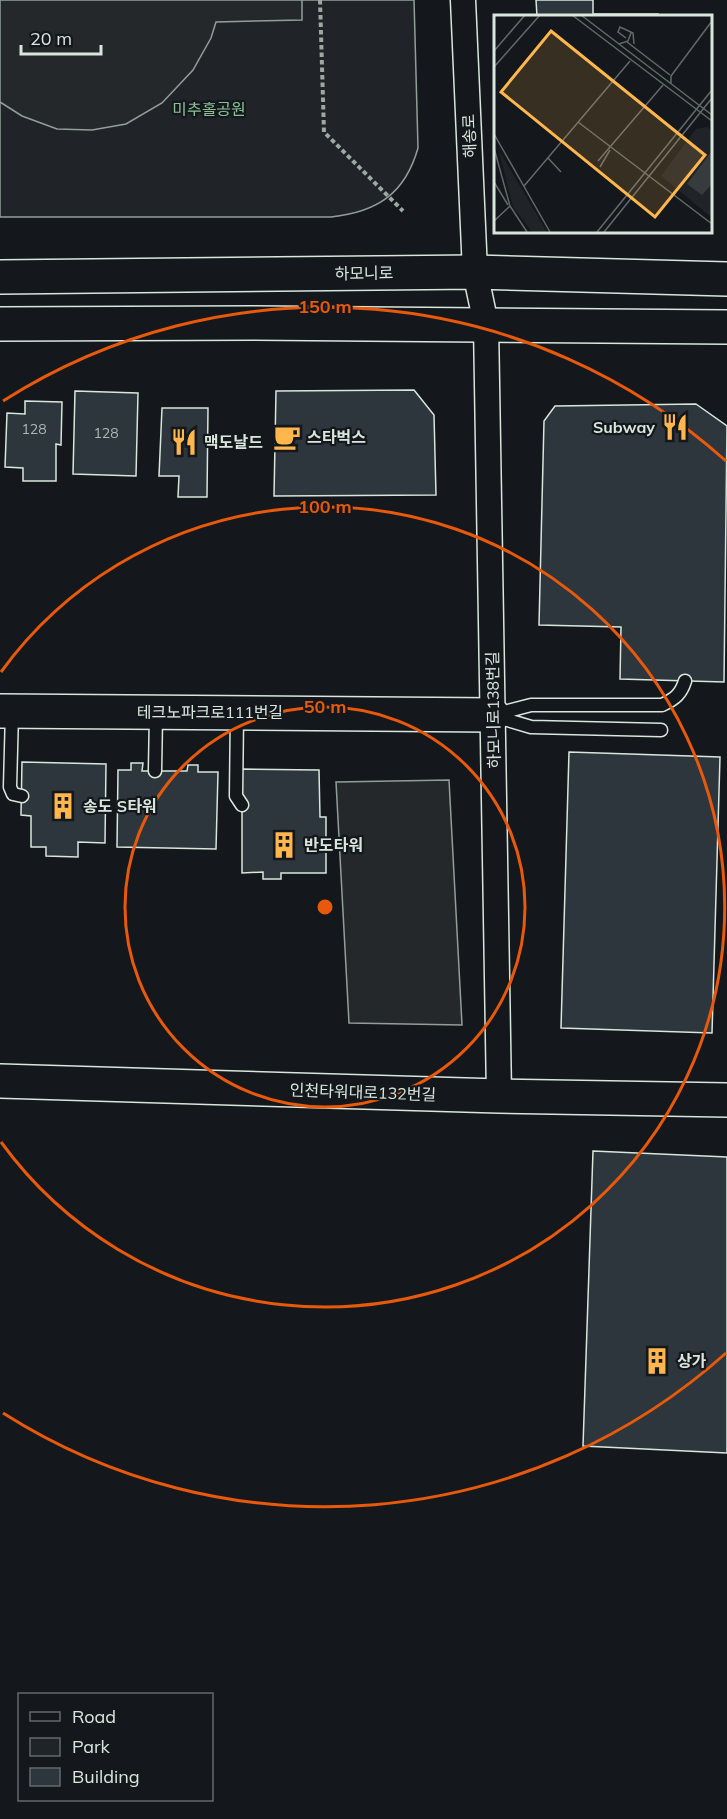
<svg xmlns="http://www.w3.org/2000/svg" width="727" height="1819" viewBox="0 0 727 1819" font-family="Mulish,'Noto Sans KR',sans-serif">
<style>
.green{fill:#202428;stroke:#939e99;stroke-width:1.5}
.parking{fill:#24282b;stroke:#939e99;stroke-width:1.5}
.building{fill:#2c363c;stroke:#d8e6dc;stroke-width:1.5}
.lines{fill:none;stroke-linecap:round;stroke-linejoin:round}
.lane-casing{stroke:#d8e6dc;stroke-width:15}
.street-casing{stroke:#d8e6dc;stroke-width:27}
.secondary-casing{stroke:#d8e6dc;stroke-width:36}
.path{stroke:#9da8a2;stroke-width:4;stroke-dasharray:4.5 3;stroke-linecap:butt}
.lane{stroke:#14181c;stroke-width:12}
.street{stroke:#14181c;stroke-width:24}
.secondary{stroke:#14181c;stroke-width:33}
.ring{fill:none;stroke:#e8590c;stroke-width:3}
.labels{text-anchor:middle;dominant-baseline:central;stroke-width:4.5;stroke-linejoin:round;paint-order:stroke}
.number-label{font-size:14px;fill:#adbab4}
.park-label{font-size:16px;fill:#8ac095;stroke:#14181c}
.street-label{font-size:16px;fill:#d8e6dc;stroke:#14181c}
.poi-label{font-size:16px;font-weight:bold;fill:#d8e6dc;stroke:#14181c;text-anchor:start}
.inset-road{fill:none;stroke:#626a69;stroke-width:1.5}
.view{fill:#ffb74d;fill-opacity:0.15;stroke:#ffb74d;stroke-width:3}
.inset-edge{fill:none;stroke:#d8e6dc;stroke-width:3}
.centre{fill:#e8590c;stroke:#14181c;stroke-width:3}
.ring-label{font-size:18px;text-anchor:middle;font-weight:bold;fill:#e8590c;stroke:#14181c;stroke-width:4.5;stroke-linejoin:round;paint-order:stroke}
</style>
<rect width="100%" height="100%" fill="#14181c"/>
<path class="green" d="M0,0H414L418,148C405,194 377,212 331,217H0Z"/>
<path class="parking" d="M0,0H302V20L216,22L211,38L193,70L162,103L126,124L92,130L57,129L22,116L0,102Z
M449,780L462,1025L349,1023L336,782Z"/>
<path class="building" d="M536,0H593V14H658V16H537Z
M414,390L434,415L436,495L274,496L276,391Z
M75,391L138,393L136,476L73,474Z
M25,401L62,402L61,445L56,444V481H23V468L5,467L7,413L25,414Z
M696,404L727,426L724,682L620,679L621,627L539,625L544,421L555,406Z
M162,408H208L207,497H178L179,476H159Z
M569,752L720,757L712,1033L561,1028Z
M22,762L106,764L105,843L78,842V857L46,856V847H31V816L21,815Z
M131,763H143L142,771H187L188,765H198V772H218L216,849L117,847L118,770H131Z
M242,769L319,770L320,817H326V873H281V879H263V872L242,873Z
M593,1151L727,1157V1453L583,1446Z"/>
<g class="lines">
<defs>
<path id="lane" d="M12,712L10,787L13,794L22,796
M237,714L236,796L242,805
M493,715L531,705H662C675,699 681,694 685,681
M494,716L531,727L661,730
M155,771L156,715"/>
<path id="street" d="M463,0L475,272L486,324L499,1096"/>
<path id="secondary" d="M0,277L475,272L727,279
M0,324L254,323L727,327
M0,711L493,715
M0,1081L499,1096L727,1100"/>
</defs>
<use href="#lane" class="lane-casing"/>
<use href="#street" class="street-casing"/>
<use href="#secondary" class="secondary-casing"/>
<path class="path" d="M320,0L324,132L403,211"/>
<use href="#lane" class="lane"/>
<use href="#street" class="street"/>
<use href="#secondary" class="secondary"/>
</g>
<g class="ring">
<circle cx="325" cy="907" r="200"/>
<path d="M1 672A400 400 0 1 1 1 1142"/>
<path d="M726 1353A600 600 0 0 1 3 1413M3 401A600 600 0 0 1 726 461"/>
</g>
<defs>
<symbol id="restaurant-bare" viewBox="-9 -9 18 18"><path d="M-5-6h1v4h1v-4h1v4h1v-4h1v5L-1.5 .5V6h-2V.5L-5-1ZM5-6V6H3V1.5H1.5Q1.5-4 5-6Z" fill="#ffb74d" stroke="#14181c" stroke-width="2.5" paint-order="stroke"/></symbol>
<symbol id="cafe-bare" viewBox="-9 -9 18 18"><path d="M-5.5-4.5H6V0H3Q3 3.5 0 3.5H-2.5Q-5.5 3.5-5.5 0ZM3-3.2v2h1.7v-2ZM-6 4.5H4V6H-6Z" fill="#ffb74d" stroke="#14181c" stroke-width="2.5" paint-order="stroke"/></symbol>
<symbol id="building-bare" viewBox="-9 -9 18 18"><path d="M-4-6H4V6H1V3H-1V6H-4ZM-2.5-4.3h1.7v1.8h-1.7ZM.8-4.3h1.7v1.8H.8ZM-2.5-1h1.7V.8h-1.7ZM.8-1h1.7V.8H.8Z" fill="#ffb74d" stroke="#14181c" stroke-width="2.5" paint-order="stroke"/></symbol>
</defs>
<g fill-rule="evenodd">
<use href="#restaurant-bare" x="656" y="408" width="38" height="38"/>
<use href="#cafe-bare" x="268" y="418" width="38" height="38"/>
<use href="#restaurant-bare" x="165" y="423" width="38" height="38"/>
<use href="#building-bare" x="44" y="787" width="38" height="38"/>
<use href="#building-bare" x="265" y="826" width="38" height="38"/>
<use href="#building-bare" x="638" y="1342" width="38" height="38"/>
</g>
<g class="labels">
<g class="number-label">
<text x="34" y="429">128</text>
<text x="106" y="433">128</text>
</g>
<g class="park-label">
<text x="209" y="109">미추홀공원</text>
</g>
<g class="street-label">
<text transform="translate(469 136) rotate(-92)">해송로</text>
<text transform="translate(364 273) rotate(-1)">하모니로</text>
<text transform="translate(493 710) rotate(-91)">하모니로138번길</text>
<text x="210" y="712">테크노파크로111번길</text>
<text transform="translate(363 1092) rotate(2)">인천타워대로132번길</text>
</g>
<g class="poi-label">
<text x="655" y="427" text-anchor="end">Subway</text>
<text x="307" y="437">스타벅스</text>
<text x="204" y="442">맥도날드</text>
<text x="83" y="806">송도 S타워</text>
<text x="304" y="845">반도타워</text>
<text x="677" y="1361">상가</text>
</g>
</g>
<g transform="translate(494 15)">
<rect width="218" height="218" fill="#14181c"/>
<path d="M213,112L217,115V202L167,161L202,114ZM5,136L29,176L53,217H38L19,192Z" fill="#202428"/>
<path d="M217,137V170L208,180L193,169Z" fill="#363b3e"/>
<path class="inset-road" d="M78,0L218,106M87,0L218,100M132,23L124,17L126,12L139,18L140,29M133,27L176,60M125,29L134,26L137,18M0,36L31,0M0,52L46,0M177,68V61L218,6M84,107L218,209M0,119L56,217M0,133L16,191L33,217M54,143L67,157M104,146L169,70M106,152L116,135M0,167L14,190M30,171L136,46M0,206L16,191M103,217L218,75M110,217L218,83"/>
<path class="view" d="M57,16L211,140L161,202L7,77Z"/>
<rect width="218" height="218" class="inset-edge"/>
</g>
<circle cx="325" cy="907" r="9" class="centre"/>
<g class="ring-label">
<text x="325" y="313">150 m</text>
<text x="325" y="513">100 m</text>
<text x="325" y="713">50 m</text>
</g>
<rect x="18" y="1693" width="195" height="108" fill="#14181c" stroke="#626a69" stroke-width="1.5"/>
<rect x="30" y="1712" width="30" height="9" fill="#14181c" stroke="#626a69" stroke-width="1.5"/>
<text x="72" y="1723" font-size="18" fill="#d8e6dc">Road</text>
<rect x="30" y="1738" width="30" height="18" fill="#202428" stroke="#626a69" stroke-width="1.5"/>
<text x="72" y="1753" font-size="18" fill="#d8e6dc">Park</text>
<rect x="30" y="1768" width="30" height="18" fill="#2c363c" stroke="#626a69" stroke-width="1.5"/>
<text x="72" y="1783" font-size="18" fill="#d8e6dc">Building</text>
<path d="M21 45v9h80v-9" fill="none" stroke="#d8e6dc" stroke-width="3"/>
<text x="30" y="45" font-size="18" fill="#d8e6dc" stroke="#14181c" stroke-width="4.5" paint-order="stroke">20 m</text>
</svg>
